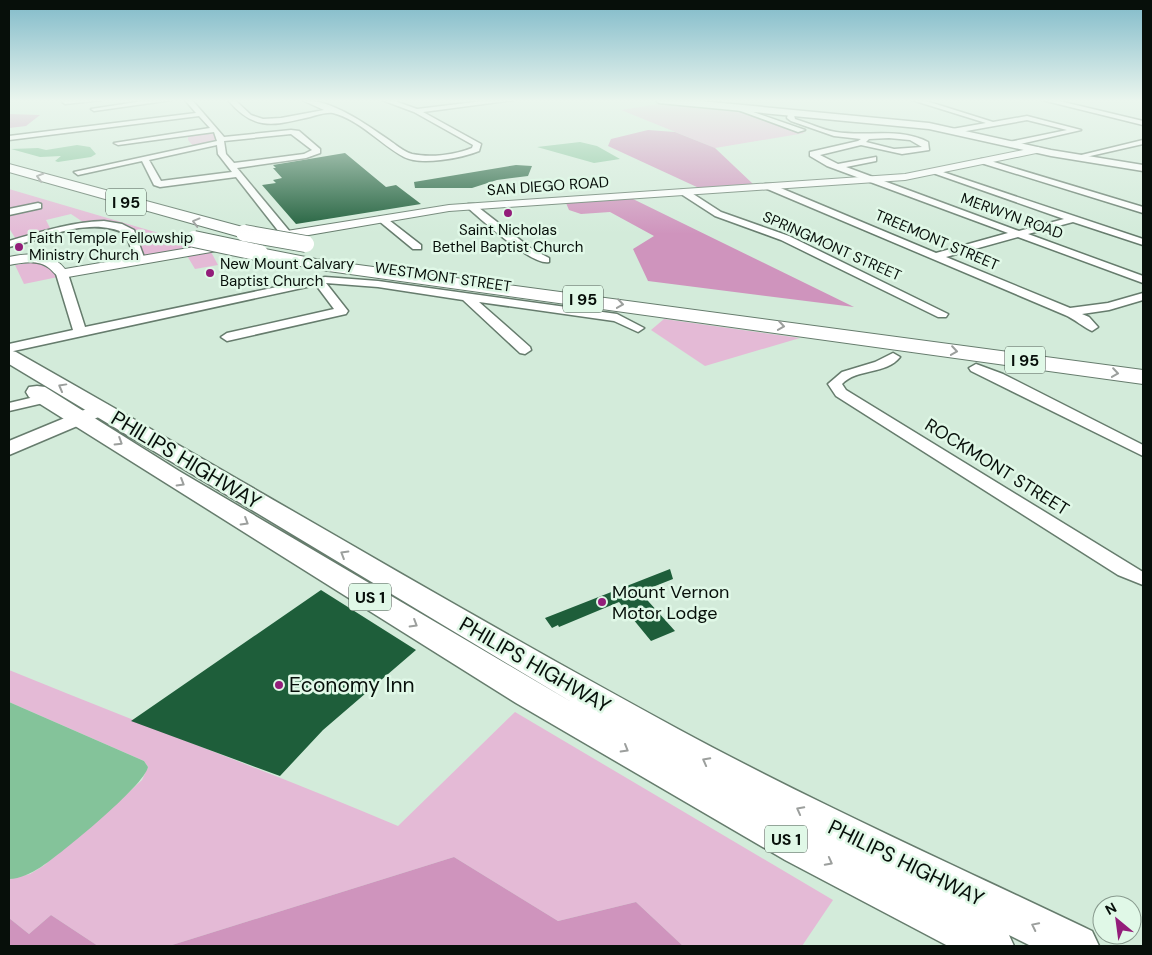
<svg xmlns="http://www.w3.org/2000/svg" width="1152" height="955" viewBox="0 0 1152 955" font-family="'DM Sans',sans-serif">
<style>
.green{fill:#e4bad6}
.forest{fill:#cf94bd}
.water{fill:#84c39a}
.building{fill:#1e5e3a}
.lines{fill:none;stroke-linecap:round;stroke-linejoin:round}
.minor-casing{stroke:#667c6d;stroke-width:3}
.tertiary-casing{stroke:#667c6d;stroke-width:2}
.secondary-casing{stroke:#667c6d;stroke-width:3}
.primary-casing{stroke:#667c6d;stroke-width:3}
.motorway-casing{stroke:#667c6d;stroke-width:2}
.minor{fill:#fff;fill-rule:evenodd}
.tertiary{fill:#fff;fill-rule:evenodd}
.secondary{fill:#fff;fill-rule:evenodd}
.primary{fill:#fff;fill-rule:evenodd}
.motorway{fill:#fff;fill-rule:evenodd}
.motorway-bridge-casing{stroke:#667c6d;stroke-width:18;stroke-linecap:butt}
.motorway-bridge{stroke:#fff;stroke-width:16}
.oneway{stroke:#9c9f9d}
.poi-dot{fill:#931d7a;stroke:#e0f8e7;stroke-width:2}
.labels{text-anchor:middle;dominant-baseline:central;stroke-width:5;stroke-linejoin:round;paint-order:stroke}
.far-street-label{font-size:15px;fill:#070f0a;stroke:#e0f8e7}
.far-poi-label{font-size:15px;fill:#070f0a;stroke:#e0f8e7;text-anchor:start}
.shield{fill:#e0f8e7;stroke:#48554c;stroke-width:1}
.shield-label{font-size:16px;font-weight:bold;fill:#070f0a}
.street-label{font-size:18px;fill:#070f0a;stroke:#e0f8e7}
.poi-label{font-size:18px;fill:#070f0a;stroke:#e0f8e7;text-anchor:start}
.near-street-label{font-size:21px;fill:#070f0a;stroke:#e0f8e7}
.near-poi-label{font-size:21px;fill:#070f0a;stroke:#e0f8e7;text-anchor:start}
</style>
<rect width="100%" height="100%" fill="#d3ebda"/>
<path class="green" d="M665,103L738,110L805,133L715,148L621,110Z
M211,132L216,135L217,141L194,147L188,140V134Z
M9,189L206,247L144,258L135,233L130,229L106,220L86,224L71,214L46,220L52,232L17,241L9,228V214L44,206L9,211Z
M210,250L218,265L195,269L186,254Z
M35,262L47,266L58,277L24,284L15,265Z
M664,319L800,338L705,366L651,330Z
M9,670C138,723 269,772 398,826L515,712L833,900L802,946H683L636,902L558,921L454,857L169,946H98L51,915L29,934L9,918V879L30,874L43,866L85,832L142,780L148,767L144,761L9,702Z"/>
<path class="forest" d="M9,114L40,115L26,126L9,128Z
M648,130L675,132L715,148L753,184L699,188L608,146L611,139Z
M633,199L854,307L648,281L633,249L654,236L610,212L581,214L569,210L566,203Z
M454,857L558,921L636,902L683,946H169Z
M51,915L98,946H9V918L29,934Z"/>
<path class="water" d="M580,142L597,146L620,159L594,163L537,147Z
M77,145L90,147L96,154L91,157L58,162L55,161L61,156L40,157L11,149L38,148L46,150Z
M9,702L144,761L148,767C145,785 60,855 41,867C31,873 20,879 9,879Z"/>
<path class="building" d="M345,153L386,187L396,185L421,204L296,224L262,185L276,183L273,180L282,178L273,168H276L273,165Z
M516,165L532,166L528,176L497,180L472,188H415L414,182Z
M670,569L673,579L640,592L675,631L651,641L619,602L559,627L558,625L552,628L545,618Z
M321,590L416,650L323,730L280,776L131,721Z"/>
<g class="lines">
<defs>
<path id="minor" d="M64,100H102L65,104L62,102Z
M150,100H172L94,111L91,109Z
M185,100H192L224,137L291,130L299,131L320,149V153L306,158L237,168L291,233V237H283L236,177L160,187L154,185L142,161L78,175L74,172L217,141L214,132L118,145L114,143L210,128L199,116L9,140V136L196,113ZM291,134L312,150L304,154L234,163L226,154L224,141ZM217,145L218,154L232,172L161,181L149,160Z
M228,100H235L251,115L263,119L281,118L324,110L302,100C333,100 364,123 389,140C395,144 404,152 412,154C430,158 455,155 472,148L473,145L414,112L382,100H392L417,109L491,100H513L423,112L481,144L479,151C462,158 421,166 404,157C380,144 360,120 333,113C326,112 317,115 310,117C274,125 255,132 228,100Z
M912,100H923L993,122L1027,116L1081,130L1012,146H1009V142L1067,130L1027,120L955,133H952V129L986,123Z
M1042,100H1055L1143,121V125Z
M735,107H739L805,130L798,132L735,109Z
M789,111H793L795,119C809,123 822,130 836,132C867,137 899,127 928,142L929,150L902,154L861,145L820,155L838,164L876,157V161L846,167L1019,231L1064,219L930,172L937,170L1143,239V245L1073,222L1028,234L1143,276V283L1018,237L946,257L1070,308L1108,303L1143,293V300L1109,310L1082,314L1089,317L1098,327L1092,331C1086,329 1073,318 1065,315L765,188V184H771L936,253L1008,233L827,166L810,156V152L858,141L861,139L834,136L791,121L787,118ZM889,138L910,140L922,147L894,149L866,142L869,139Z
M1143,140V144L1077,159L1073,157Z
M984,159L1143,207V213L981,163V159Z
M681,190H687L721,212L789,236L948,314L946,317H938L781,240L715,216L681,194Z
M38,203L41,204V208L9,215V209Z
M468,204H474L532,249L549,258V262C532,266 482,220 468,208Z
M379,217H385L421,245V249H413L379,221Z
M104,221L122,224L134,230L145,260L144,262L140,263L135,260L126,234C89,215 46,239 9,247V241C40,232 71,222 104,221Z
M62,271L68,274L85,327L325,277L378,281L617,314L644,328L638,332L614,321L479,302L530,347L531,350L525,354L520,353L463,300L378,287L326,283L348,311L346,314L227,341L221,337L227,333L334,309L316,285L9,352V344L73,330L56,274Z
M893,353L900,357C886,375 857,368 842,384L846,390L1143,572V585L1118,575L836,396L828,384L842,372L875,362Z
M976,364L1003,374L1143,445V456L971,371L969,368Z
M47,394L54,398L52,401L9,411V403Z"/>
<path id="tertiary" d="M1038,147L1043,150L1041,152L905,180L449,211L268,242L262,238L268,234L449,205L905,174Z
M230,241L236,245L234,248L62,278C56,276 54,272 49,268C38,259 22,263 9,265V257C29,253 51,251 65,269Z"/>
<path id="secondary" d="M655,100H690L929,123L1051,150L1143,165V171L1051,156L929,129L659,103Z
M101,403L108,405L111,409L108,413L9,455V441Z"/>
<path id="primary" d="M9,350L16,352C237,477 455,608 678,729C813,802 954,865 1092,931L1099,946H1031L1009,935L1014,946H948L785,860L516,703L29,397L26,392L29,387L37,386L45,387L179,471L573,703L9,364Z"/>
<path id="motorway" d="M9,164L250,229L252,233L250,237L244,238L9,172Z
M260,248L321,260L1143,370V384L321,270L254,257L251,253L254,249Z"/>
</defs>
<use href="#minor" class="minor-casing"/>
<use href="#tertiary" class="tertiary-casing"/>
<use href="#secondary" class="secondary-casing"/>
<use href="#primary" class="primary-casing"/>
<use href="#motorway" class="motorway-casing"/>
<use href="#minor" class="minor"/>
<use href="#tertiary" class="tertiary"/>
<use href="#secondary" class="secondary"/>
<use href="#primary" class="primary"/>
<use href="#motorway" class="motorway"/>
<defs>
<path id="motorway-bridge" d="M244,233L306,244
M194,239L260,253"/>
</defs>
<use href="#motorway-bridge" class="motorway-bridge-casing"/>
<use href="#motorway-bridge" class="motorway-bridge"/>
</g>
<defs><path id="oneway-chevron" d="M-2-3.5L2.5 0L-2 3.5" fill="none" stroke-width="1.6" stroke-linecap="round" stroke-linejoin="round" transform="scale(1.25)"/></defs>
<g class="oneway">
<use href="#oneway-chevron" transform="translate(40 177) rotate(-164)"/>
<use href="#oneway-chevron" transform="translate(196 222) rotate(-165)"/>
<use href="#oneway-chevron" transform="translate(620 304) rotate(8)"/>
<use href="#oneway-chevron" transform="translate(781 326) rotate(8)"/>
<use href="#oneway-chevron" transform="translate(954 351) rotate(8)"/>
<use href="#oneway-chevron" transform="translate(1115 373) rotate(8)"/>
<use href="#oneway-chevron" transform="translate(62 387) rotate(-151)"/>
<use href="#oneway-chevron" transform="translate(119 442) rotate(32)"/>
<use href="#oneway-chevron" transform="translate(181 483) rotate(31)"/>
<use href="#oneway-chevron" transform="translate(245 522) rotate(31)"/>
<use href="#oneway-chevron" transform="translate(344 554) rotate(-149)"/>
<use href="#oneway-chevron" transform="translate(414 624) rotate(31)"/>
<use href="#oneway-chevron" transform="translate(625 749) rotate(30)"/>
<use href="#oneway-chevron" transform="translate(706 761) rotate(-152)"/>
<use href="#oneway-chevron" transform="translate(800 810) rotate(-152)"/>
<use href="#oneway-chevron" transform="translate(829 862) rotate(28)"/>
<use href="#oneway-chevron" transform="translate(1035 926) rotate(-154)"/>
</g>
<linearGradient id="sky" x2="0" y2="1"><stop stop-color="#80bac9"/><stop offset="0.43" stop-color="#ebf6ee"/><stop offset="1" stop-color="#ebf6ee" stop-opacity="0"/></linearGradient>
<rect width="1152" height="234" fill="url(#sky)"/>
<g class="poi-dot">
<circle cx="508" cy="213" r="5"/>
<circle cx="19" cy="247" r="5"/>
<circle cx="210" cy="273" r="5"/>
<circle cx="602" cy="602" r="5"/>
<circle cx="279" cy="685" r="5"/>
</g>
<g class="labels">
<g class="far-street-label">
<text transform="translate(548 186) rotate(-4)">SAN DIEGO ROAD</text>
<text transform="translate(1012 216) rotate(20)">MERWYN ROAD</text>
<text transform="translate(937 240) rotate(23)">TREEMONT STREET</text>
<text transform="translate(832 246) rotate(24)">SPRINGMONT STREET</text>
<text transform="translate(443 277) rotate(8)">WESTMONT STREET</text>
</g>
<g class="far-poi-label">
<text x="508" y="230" text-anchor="middle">Saint Nicholas<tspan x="508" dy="17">Bethel Baptist Church</tspan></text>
<text x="29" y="238">Faith Temple Fellowship<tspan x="29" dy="17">Ministry Church</tspan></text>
<text x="220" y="264">New Mount Calvary<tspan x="220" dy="17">Baptist Church</tspan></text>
</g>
<g class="shield">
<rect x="106" y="188.5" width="40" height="27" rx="4"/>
<rect x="563" y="285.5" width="40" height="27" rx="4"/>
<rect x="1005" y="346.5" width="40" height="27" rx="4"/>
<rect x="349" y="583.5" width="42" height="27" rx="4"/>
<rect x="765" y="825.5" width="42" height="27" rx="4"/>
</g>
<g class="shield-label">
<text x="126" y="202">I 95</text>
<text x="583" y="299">I 95</text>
<text x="1025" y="360">I 95</text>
<text x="370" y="597">US 1</text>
<text x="786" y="839">US 1</text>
</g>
<g class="street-label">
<text transform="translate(997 467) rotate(32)">ROCKMONT STREET</text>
</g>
<g class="poi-label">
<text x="612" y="592">Mount Vernon<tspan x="612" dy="21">Motor Lodge</tspan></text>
</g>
<g class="near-street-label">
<text transform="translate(186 460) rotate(31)">PHILIPS HIGHWAY</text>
<text transform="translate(535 665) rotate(30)">PHILIPS HIGHWAY</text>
<text transform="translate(906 863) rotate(26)">PHILIPS HIGHWAY</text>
</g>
<g class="near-poi-label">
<text x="289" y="685">Economy Inn</text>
</g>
</g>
<rect width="1152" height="955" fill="none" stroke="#070f0a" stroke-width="20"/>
<g transform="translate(1117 920) rotate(331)"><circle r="24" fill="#e0f8e7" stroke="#899b8f"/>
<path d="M0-4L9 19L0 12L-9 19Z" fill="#931d7a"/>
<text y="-8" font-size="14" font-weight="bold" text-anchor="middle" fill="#070f0a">N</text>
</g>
</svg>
